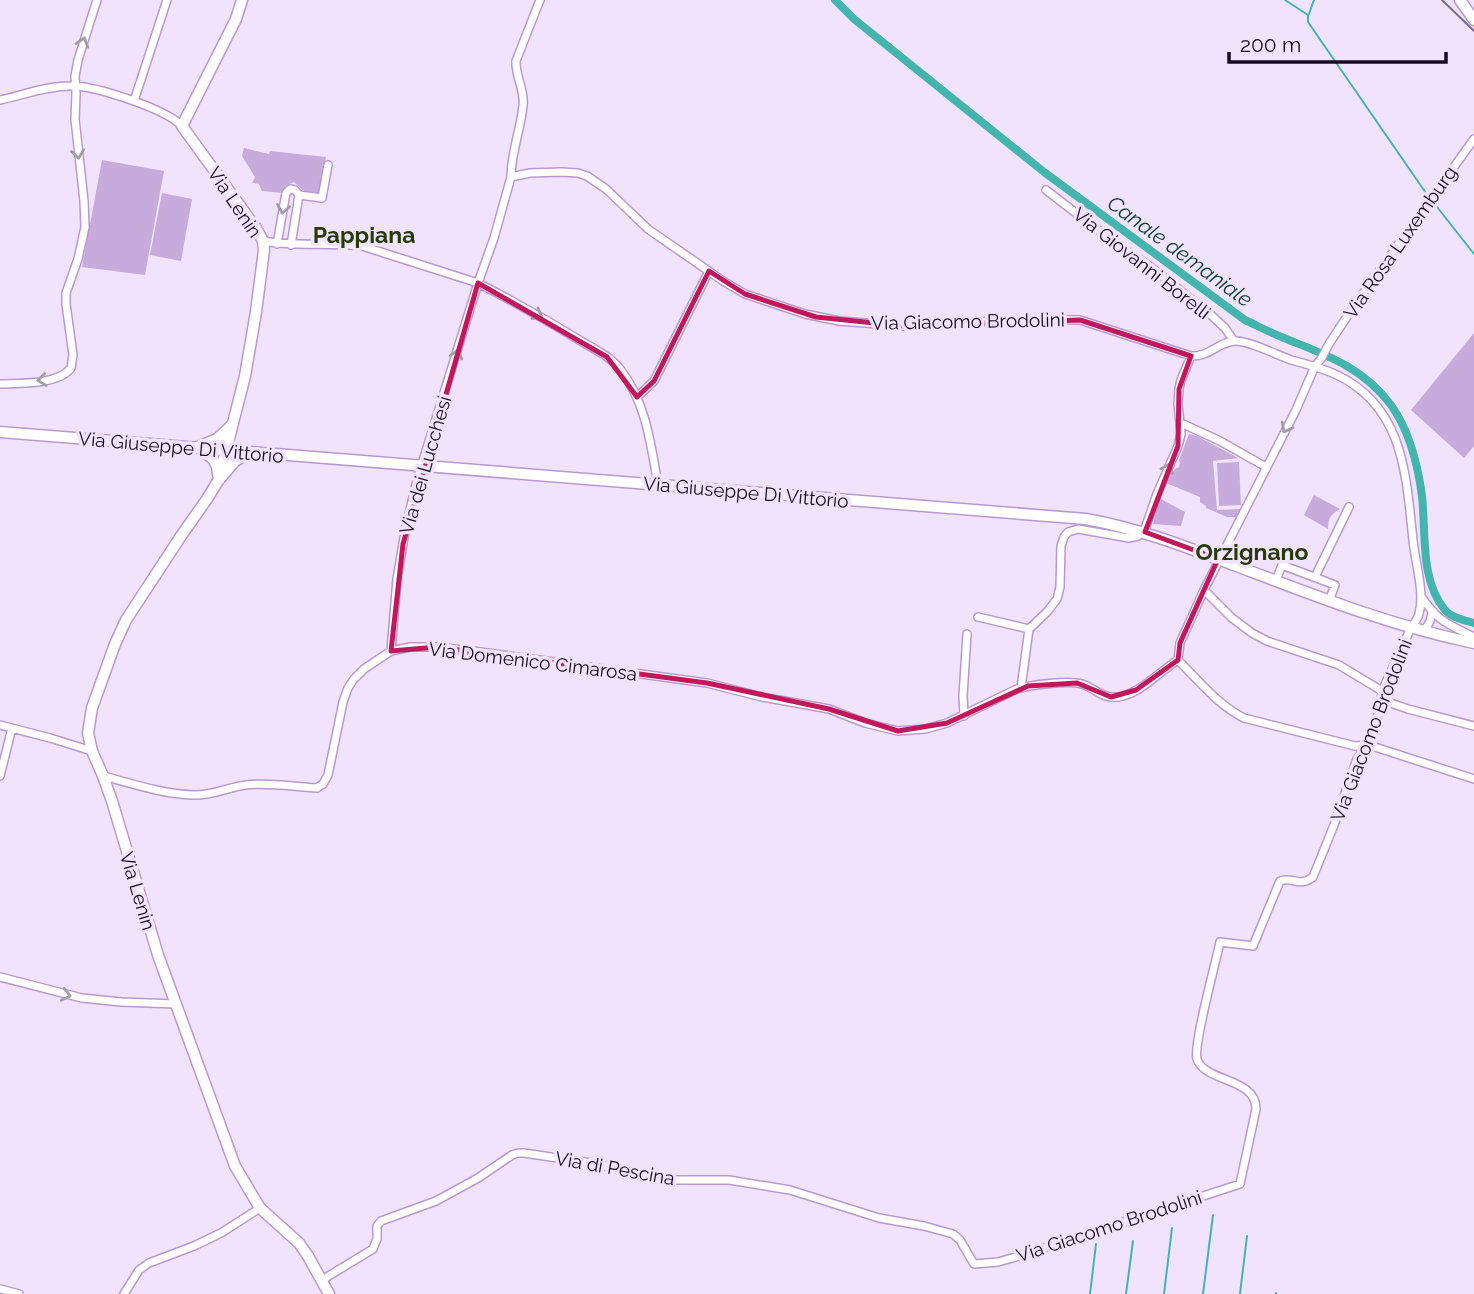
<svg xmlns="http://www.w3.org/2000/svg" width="1474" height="1294" viewBox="0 0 1474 1294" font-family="Raleway,sans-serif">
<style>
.green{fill:#c7abdd}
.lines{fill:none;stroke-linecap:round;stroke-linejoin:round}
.stream{stroke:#43b5ae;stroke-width:2}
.canal{stroke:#43b5ae;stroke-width:8}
.street-casing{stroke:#ba98d4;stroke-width:10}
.secondary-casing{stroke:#ba98d4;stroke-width:13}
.street{stroke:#fff;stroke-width:7}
.secondary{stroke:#fff;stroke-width:10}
.rail{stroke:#7b6f85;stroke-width:2}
.oneway{stroke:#a39ea6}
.marked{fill:none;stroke:#c2185b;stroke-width:5;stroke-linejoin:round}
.labels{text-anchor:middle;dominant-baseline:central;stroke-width:7;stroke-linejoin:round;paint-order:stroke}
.street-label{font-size:19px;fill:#180c21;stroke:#f1e3fc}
.water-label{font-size:21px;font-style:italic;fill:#0c403d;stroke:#f1e3fc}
.quarter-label{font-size:23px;font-weight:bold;fill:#263b07;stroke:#f1e3fc}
</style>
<rect width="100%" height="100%" fill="#f1e3fc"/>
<path class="green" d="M244,148L269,154L270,151L326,157L320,195L305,192L294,182L285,186L284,193L262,191L259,184L252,183L255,177L242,156Z
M102,160L164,171L145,275L82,267Z
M162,193L192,199L181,261L150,255Z
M1474,333V446L1464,458L1411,410Z
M1189,434L1197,436L1238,458L1213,461L1217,510L1241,509L1237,517H1227L1206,508V506L1200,502V497L1166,483L1175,469L1179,467L1180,463L1179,460Z
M1239,462L1241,505L1219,506L1217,463Z
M1314,495L1340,509C1331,514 1328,518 1328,529L1304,515Z
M1159,498L1185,512L1181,526L1153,524Z"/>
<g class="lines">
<path class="stream" d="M1285,0L1308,15V22L1428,196
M1309,14L1314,0
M1434,203L1474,254
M1090,1294L1096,1244
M1126,1294L1133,1241
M1164,1294L1172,1228
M1203,1294L1213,1215
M1240,1294L1247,1236
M1276,1294V1293"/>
<path class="canal" d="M835,0L854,19L1044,172L1245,320C1258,326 1271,333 1284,338C1326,355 1363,367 1391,405C1409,430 1418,466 1422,496C1426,532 1420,581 1445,610C1452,618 1464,620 1474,623"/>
<defs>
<path id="street" d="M0,100C23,95 47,86 70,86C94,85 166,109 182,126
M134,101L167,0
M511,177C511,152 521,129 523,105C525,90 515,76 516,61L540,0
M1046,190L1115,243L1148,265L1211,315L1225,328L1234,341
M299,195L322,198L328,165
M263,241C296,247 329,242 362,246L478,283L494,238L511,177L530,173L562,172L578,173L587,176L606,189L648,229L723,281L745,294L805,314L839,321L904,326L1031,319L1080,320L1191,356C1210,357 1219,341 1236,341C1250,341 1277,355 1291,360C1307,364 1322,368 1337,375C1404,407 1406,475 1413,540C1415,563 1425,591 1419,614C1417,621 1411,626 1409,632C1400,652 1391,671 1382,691C1382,702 1373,738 1368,746C1364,751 1360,754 1357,759L1334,825L1313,877C1299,888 1292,876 1280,881L1253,946L1220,942C1216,962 1193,1045 1197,1059C1205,1083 1256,1077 1256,1109L1240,1184L1026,1254L998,1262L974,1264L960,1240L953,1234L924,1226L879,1218L790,1190L729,1180H668L591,1163L524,1153H518L512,1155L478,1178L436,1201L381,1221L377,1226V1239L373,1249L322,1280
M277,244L286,193L290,189L295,190L299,195L291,245
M0,384C20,383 58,385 71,368L73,355L66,304V293L78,259L85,227L84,201L75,119L76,94L75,76L78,60L97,0
M637,397L654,381L709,271
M1181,423L1220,441L1266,467
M1315,577L1349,507
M1276,580L1282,565L1335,585L1329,601
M1421,596C1437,621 1448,624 1474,637
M978,617L1029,629
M1424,632L1430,621L1432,613
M391,651L397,579L406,526L418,477L478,283C513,301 547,320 581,341C594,349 610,356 620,369C646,402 651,445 658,485
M1178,660L1180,643L1204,590
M1021,688L1029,629L1047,612L1057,599L1060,587L1061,546L1064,537L1068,532L1078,529L1129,538L1138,536L1143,532L1146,526L1157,494L1178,446L1181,434L1178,404L1179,389L1181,380L1191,356
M1382,691L1339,665L1267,641L1252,633L1232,618L1204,590L1296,410L1315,366L1321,359L1329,344L1352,309L1474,139
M1382,700L1408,709L1474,726
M964,716L963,696L967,634
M0,725L50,738L92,751
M0,776L12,728
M103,776C133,784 163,794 193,795C212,796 228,787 246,785C270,782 293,787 317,788L323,784L328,775L343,702L348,688L354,679L364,669L391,651L410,647H437L473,651L707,683L762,697L829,709L865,723L898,731L925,729L947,723L1017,689C1030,685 1069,680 1082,684C1099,690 1103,701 1123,696C1144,690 1160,671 1178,660C1198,680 1218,705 1244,718L1355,746L1368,745L1378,748L1474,779
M0,977L82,998L121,1002L176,1004
M0,1289L19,1294
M124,1294L139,1270L149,1263L194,1246L221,1233L260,1208"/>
<path id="secondary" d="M1460,0L1474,20
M0,432L1086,519C1140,529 1184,546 1234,565C1313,595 1391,626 1474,643
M200,446L217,439L231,426
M197,447C209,456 218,459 218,475
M251,452L235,461L218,481L207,499L181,536L126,620L115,644L92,708L88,733L92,751L103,776L112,801L158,955L235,1166L260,1208L299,1243L308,1256L329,1294
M220,474L245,376L256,312L264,250L263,241L256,228L182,126L236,19L242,0"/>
</defs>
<use href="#street" class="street-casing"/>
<use href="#secondary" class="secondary-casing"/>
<use href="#street" class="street"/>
<use href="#secondary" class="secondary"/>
<path class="rail" d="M1442,0L1474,31"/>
</g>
<defs><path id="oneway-chevron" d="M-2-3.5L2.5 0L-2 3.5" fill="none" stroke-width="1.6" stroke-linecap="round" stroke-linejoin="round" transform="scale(1.75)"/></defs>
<g class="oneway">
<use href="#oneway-chevron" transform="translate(83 42) rotate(-73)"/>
<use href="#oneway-chevron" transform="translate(78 154) rotate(82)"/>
<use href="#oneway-chevron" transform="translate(283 209) rotate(100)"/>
<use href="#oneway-chevron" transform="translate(538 315) rotate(29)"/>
<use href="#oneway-chevron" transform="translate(457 354) rotate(-73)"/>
<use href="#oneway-chevron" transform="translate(42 380) rotate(173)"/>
<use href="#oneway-chevron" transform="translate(1286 428) rotate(118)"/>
<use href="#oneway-chevron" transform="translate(1168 468) rotate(-66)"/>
<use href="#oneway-chevron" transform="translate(66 995) rotate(13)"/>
</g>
<path class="marked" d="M709,271L745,294L816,317L904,326L1080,320L1191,356L1179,389L1178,446L1145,532L1218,559L1180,643L1178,660L1136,690L1111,697L1077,683L1028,686L947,723L898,731L829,709L707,683L437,647L391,651L403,544L478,283L607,357L637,397L654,381Z"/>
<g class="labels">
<g class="street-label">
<text transform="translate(235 202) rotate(56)">Via Lenin</text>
<text transform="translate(1400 242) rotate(-55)">Via Rosa Luxemburg</text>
<text transform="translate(1142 263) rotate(38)">Via Giovanni Borelli</text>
<text transform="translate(968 321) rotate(-1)">Via Giacomo Brodolini</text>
<text transform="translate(181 447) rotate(5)">Via Giuseppe Di Vittorio</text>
<text transform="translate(425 465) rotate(-74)">Via dei Lucchesi</text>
<text transform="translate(746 492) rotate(5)">Via Giuseppe Di Vittorio</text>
<text transform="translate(533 661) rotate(7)">Via Domenico Cimarosa</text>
<text transform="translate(1371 730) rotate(-69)">Via Giacomo Brodolini</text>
<text transform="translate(138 891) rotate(73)">Via Lenin</text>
<text transform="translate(615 1168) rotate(10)">Via di Pescina</text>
<text transform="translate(1109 1226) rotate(-18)">Via Giacomo Brodolini</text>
</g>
<g class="water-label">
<text transform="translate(1180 251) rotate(36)">Canale demaniale</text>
</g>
<g class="quarter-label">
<text x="364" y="234">Pappiana</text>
<text x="1252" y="551">Orzignano</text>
</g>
</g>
<path d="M1229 52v10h217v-10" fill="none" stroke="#180c21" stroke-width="3.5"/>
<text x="1240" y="52" font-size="21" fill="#180c21" stroke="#f1e3fc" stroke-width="5" paint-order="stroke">200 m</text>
</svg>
